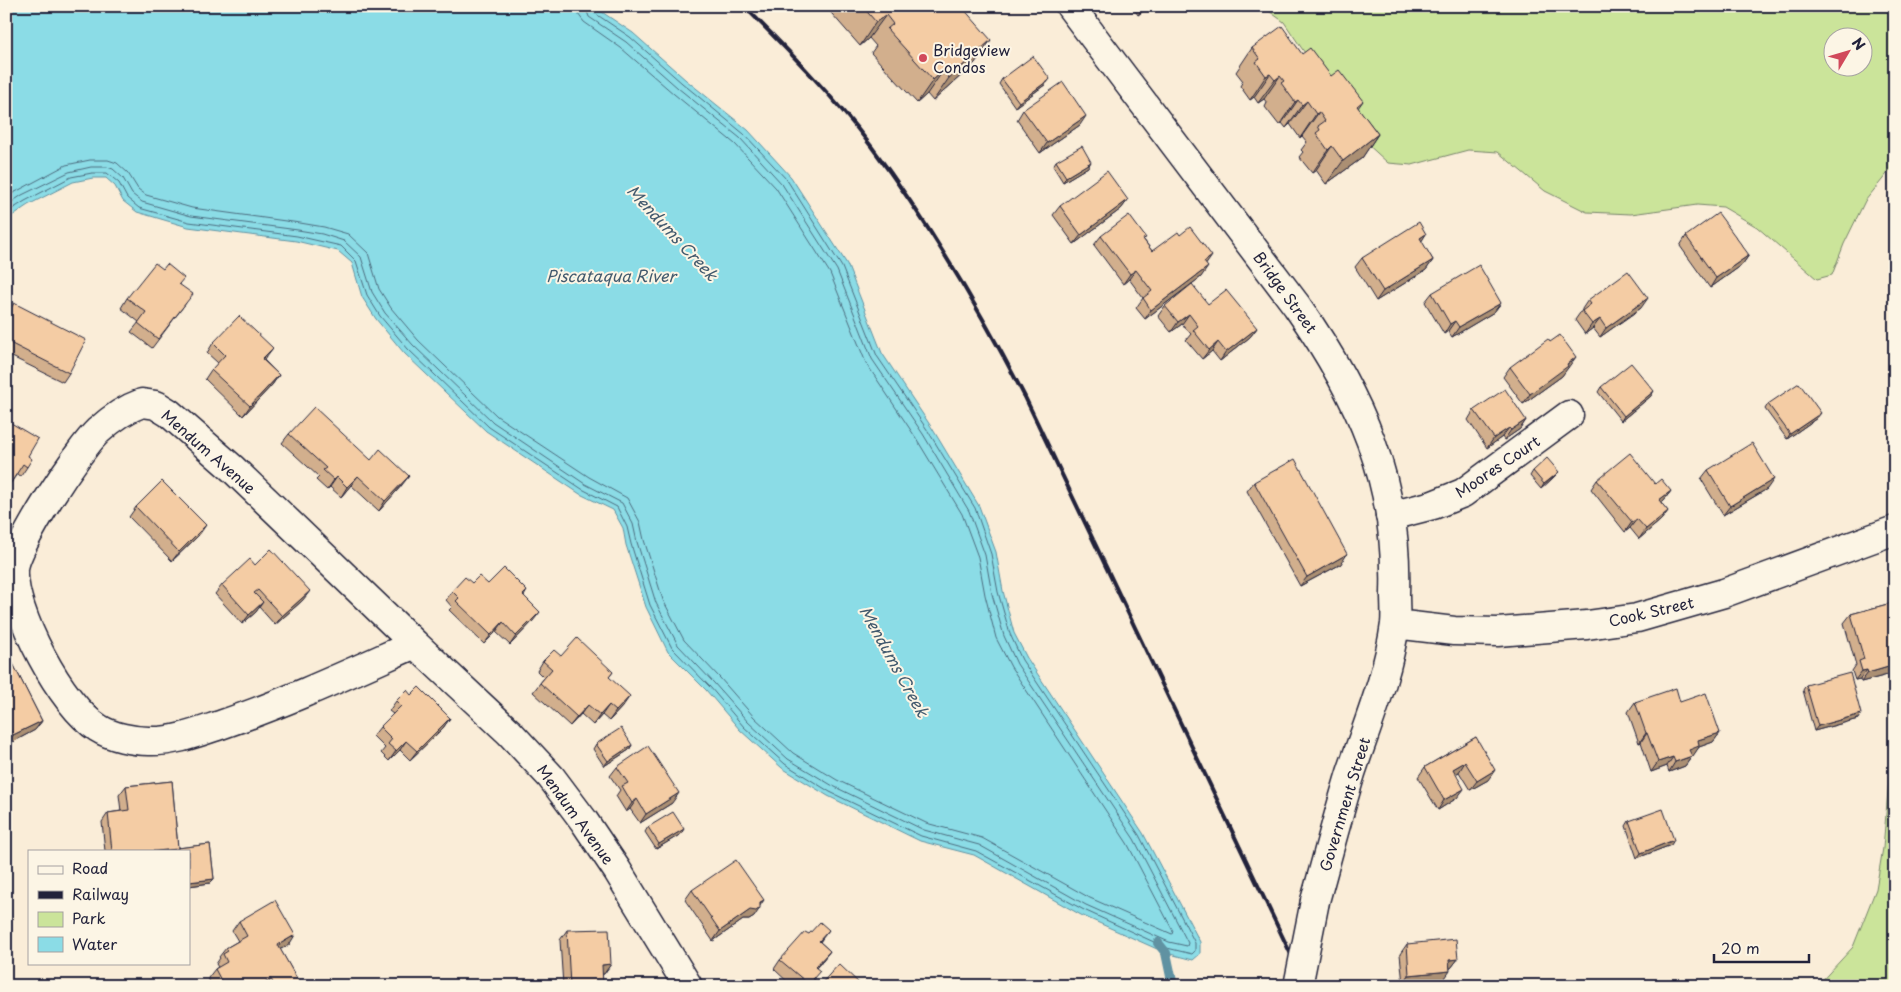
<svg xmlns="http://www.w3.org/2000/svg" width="1901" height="992" viewBox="0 0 1901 992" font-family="'Playpen Sans',sans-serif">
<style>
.green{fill:#cbe49a;stroke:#76836a;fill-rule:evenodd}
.water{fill:#8bdce6;stroke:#6192a2}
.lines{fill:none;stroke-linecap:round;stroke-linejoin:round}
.shore{stroke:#4c6c7f;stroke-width:1}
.stream{stroke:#6192a2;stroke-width:10}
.street-casing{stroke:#22223b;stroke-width:31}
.secondary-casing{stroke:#22223b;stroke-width:31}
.street{stroke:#fcf5e5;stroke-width:28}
.secondary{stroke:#fcf5e5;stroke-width:28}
.rail{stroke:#22223b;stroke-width:4}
.secondary-bridge-casing{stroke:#22223b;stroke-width:31;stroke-linecap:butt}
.secondary-bridge{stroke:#fcf5e5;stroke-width:28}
.wall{fill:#d2af8d;stroke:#22223b}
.shaded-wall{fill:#ab8f73;stroke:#22223b}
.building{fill:#f4cca4;stroke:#22223b}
.poi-dot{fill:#d1495b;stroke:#fcf5e5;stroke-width:2}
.labels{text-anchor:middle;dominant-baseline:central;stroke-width:4;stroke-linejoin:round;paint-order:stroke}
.poi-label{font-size:15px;fill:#22223b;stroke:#fcf5e5;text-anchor:start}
.street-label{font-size:15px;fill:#22223b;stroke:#fcf5e5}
.water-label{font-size:16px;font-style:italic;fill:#425a6e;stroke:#fcf5e5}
</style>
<rect width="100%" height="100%" fill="#faedd8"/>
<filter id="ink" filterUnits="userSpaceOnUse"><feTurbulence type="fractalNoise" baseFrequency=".02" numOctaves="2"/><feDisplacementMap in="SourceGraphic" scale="10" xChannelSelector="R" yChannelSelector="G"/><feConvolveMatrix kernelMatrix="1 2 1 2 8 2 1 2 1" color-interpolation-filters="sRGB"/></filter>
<g filter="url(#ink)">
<path class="green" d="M1262,6H1895V164L1865,201L1844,244L1832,275L1817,279L1757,227L1723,207L1697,205L1631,214L1587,212L1545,191L1498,152L1468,150L1412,165L1388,163L1365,142L1284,22ZM1834,38H1864V68H1834Z
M1895,739V986H1817L1853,947L1876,889L1883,848L1890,768V743Z"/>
<path class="water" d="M6,6H593L633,33L686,80L748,130L791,177L847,264L882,353L932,428L979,506L996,552L1003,591L1014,633L1027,658L1143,833L1200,942V954L1193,960L1166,953L1081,915L974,855L920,841L828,796L782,768L740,730L706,690L668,652L646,607L626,545L623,528L613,510L580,494L486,431L404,353L376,319L362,297L352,263L338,251L296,241L188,227L137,212L123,201L115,186L106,178H93L73,182L28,205L6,220Z"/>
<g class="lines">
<path class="shore" d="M6,197L66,165L90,160H108L117,163L128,173L138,189L146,195L192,208L300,223L324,227L348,234L368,253L379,289L391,308L418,340L497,416L589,477L627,498L640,522L644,540L663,600L684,640L720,678L754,717L793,753L837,780L926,823L982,838L1090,898L1172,934L1173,931L1127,843L1011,667L996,638L985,595L978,557L962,514L916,438L866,363L830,273L776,188L735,144L674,94L621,48L584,22L578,14L577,6
M6,206L22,195L69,172L91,167H107L113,169L123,178L132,194L142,202L191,216L298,230L322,234L344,241L361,257L372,292L385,313L413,345L493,422L585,484L622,503L633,524L637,542L656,603L678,645L714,683L748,722L788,759L833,786L924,830L979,845L1086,905L1169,942L1187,946L1188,943L1134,839L1017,664L1004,636L992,594L985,555L969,511L923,434L872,359L837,270L782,184L740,138L678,88L626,42L589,17L585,6
M6,213L25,201L71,177L92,173H107L119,183L127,198L139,208L189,222L297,236L341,246L356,261L367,295L380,316L408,349L489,427L582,489L617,507L627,527L631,544L650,605L672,648L710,687L744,727L785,764L830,792L921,836L976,851L1084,910L1167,948L1192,954L1195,951V943L1139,835L1022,660L1010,634L998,592L991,554L975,508L928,431L877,356L842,267L787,180L744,134L682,83L630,37L593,12L591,6"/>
<path class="stream" d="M1158,943L1166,953L1173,986"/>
<defs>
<path id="street" d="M142,403L156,405L169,413L233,469L415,644C352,672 288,702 223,724C199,732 175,742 149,741C134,741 112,737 98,728C62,706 11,611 14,569C16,544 79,449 98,431C111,419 125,409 142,403Z
M1390,516L1433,505L1463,493L1569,415
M415,644L509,732L551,777L584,821L617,870L688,986"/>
<path id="secondary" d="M1070,6L1297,306C1360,396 1399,482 1395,594C1395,604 1396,615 1395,624C1388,676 1367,725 1351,773C1338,815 1327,858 1315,901
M1395,624L1454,631L1498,632L1587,625L1637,618L1724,593L1895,530"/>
</defs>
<use href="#street" class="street-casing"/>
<use href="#secondary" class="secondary-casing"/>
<use href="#street" class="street"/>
<use href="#secondary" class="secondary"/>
<path class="rail" d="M744,6C788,50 833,96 871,146C930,225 980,310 1025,397L1306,986"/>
<defs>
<path id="secondary-bridge" d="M1298,986L1315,901"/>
</defs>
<use href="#secondary-bridge" class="secondary-bridge-casing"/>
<use href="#secondary-bridge" class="secondary-bridge"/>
</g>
<path class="wall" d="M825,6H963L962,8L975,63L933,101L927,94L917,103L871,53L876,46L869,38L860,46Z
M1132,6H1150L1138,15Z
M1252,48L1302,54L1363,101L1358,108L1378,134L1362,158L1326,184L1316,170L1312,173L1299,157L1303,152L1301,150L1307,142L1302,136L1300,138L1290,124L1286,128L1282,123L1279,125L1265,107L1267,103L1264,99L1258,103L1254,97L1250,100L1240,86L1243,81L1236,72Z
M1002,79L1046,84L1015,107L999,84Z
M1023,110L1080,125L1040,153L1017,120Z
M1056,161L1088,167L1063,182L1053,166Z
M1128,200L1121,209L1074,244L1053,215L1060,206Z
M1426,234L1421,241L1433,260L1426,270L1376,301L1355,267L1362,258Z
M1101,236L1144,240L1152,251L1206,265L1201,277L1145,319L1136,308L1143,298L1129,279L1123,284L1094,245Z
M1686,236L1749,255L1742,265L1710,288L1680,246Z
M180,284L186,303L152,348L131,332L139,322L121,308L127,298Z
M1432,293L1501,303L1494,312L1452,337L1448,331L1444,334L1425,302Z
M1588,300L1641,308L1600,337L1593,328L1585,334L1575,320L1582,310V309Z
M14,303L69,373L63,382L6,354V314Z
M1208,304L1257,328L1250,337L1220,361L1212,351L1202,359L1186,340L1191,334L1182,324L1171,332L1158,316L1165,306Z
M213,343L266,357L264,360L279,375L272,385L243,416L205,379L211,370L218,363L207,353Z
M1510,367H1569L1567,368L1562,376L1523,404L1503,377Z
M1601,387L1651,396L1621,421L1598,392Z
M1768,404L1817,418L1787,439L1765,409Z
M1474,410L1526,420L1520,429L1504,440L1502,437L1487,448L1468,420Z
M6,420L28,456L27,467L21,476L17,474L6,490Z
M289,434L371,460L402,485L379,511L351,485L341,497L330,487L327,490L316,480L319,477L282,443Z
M1708,470L1767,489L1723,515L1701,479Z
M1533,471L1555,476L1541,489L1530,476Z
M1597,480L1655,484L1671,491L1664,500L1661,503L1668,511L1661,520L1639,539L1630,528L1625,532L1591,489Z
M1254,482L1341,564L1300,586L1247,491Z
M136,507L199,535L172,561L129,517Z
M255,565L303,600L275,625L259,607L256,612L242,624L215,594L222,585Z
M472,583L488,584L527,591L524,596L533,621L510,645L496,632L484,644L449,610L452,607L446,600L452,591Z
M1895,602V673L1861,682L1860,679L1855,680L1852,671L1856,665L1844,623L1851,614Z
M6,650L42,721L35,730L7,745Z
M561,656L613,672L609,677L623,706L609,721L602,715L593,725L581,714L570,726L533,692L544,678L537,671L543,661Z
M1806,685L1858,719L1814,731L1803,690Z
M411,695L450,718L443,728L410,760L400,750L389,761L381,753L385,748L373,736L380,727L393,714L389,711L396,701Z
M1635,702H1680L1720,733L1713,742L1699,747L1685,766L1669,772L1667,766L1651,772L1641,742L1639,743L1628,712Z
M1476,737L1488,780L1470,790L1459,772L1455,774L1457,798L1438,810L1418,777L1425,767Z
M596,744L632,745L629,750L604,766L593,749Z
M617,767L672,803L640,823L630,809L626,812L616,796L620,790L610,776Z
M172,781L178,848L210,844L214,879L210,883L189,886V851H105L102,822L108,813L121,811L119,795L126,786Z
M1629,821L1671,845L1637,858L1626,826Z
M648,827L681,834L656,849L645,832Z
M692,890L760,905L754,917L749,920H743L713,941L685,900Z
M239,921L289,945L280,949L300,984L299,986H212L208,978L215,969L218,967L216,964L220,958L219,957L226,948L238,941L232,931Z
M567,930L611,964L604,974H602L603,986H563L560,940Z
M809,934L822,939L820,942L830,951L816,968L814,979L820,985L862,986H792L774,969L780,960Z
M1407,944L1458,959L1451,968H1450L1443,981L1403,984L1400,954Z"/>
<path class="shaded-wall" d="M1144,6H1150L1138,15Z
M886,15L869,38L860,46L876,22Z
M991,40L975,63L933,101L949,78Z
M943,71L927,94L917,103L933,80Z
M1270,74L1254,97L1250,100L1266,76Z
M1280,76L1264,99L1258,103L1275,80Z
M1050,79L1046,84L1015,107L1019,102Z
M1298,100L1282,123L1279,125L1295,102Z
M1307,101L1290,124L1286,128L1302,105Z
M1319,112L1302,136L1300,138L1316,114Z
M1086,116L1080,125L1040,153L1047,143Z
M1378,134L1362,158L1326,184L1343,161Z
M1332,146L1316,170L1312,173L1328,150Z
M1091,162L1088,167L1063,182L1066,177Z
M1128,200L1121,209L1074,244L1081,235Z
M1426,234L1420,244V238Z
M1749,255L1742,265L1710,288L1716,278Z
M1212,256L1205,266L1204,262Z
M1433,260L1426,270L1376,301L1383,291Z
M1208,267L1201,277L1145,319L1151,310Z
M1136,270L1129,279L1123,284L1130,274Z
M1648,298L1641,308L1600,337L1606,328Z
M1501,303L1494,312L1452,337L1459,327Z
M1189,314L1182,324L1171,332L1178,322Z
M1600,319L1593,328L1585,334L1592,324Z
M1455,321L1448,331L1444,334L1450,324Z
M1257,328L1250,337L1220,361L1226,352Z
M1218,342L1212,351L1202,359L1209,350Z
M273,348L266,357L256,369L262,359Z
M1576,357L1562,376L1523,404L1530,394Z
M279,375L272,385L243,416L250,406Z
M1654,391L1651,396L1621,421L1624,416Z
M1821,413L1817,418L1787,439L1790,434Z
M1526,420L1520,429L1504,440L1511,430Z
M1509,428L1502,437L1487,448L1494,438Z
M1559,472L1555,476L1541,489L1544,484Z
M358,476L351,485L341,497L347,487Z
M409,476L402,485L379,511L385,501Z
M337,477L330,487L327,490L334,480Z
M1774,479L1767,489L1723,515L1730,506Z
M1671,491L1664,500L1652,510L1659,500Z
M1668,511L1661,520L1639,539L1646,529Z
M1637,519L1630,528L1625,532L1632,522Z
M206,525L199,535L172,561L179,552Z
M1347,554L1341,564L1300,586L1307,577Z
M310,591L303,600L275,625L282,616Z
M263,602L256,612L242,624L249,615Z
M540,612L533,621L510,645L516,636Z
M503,622L496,632L484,644L491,635Z
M1895,665V673L1861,682L1868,673Z
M1867,670L1860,679L1855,680L1862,671Z
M630,696L623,706L609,721L616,711Z
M588,705L581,714L570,726L577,717Z
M609,705L602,715L593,725L600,715Z
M1861,714L1858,719L1814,731L1818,726Z
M450,718L443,728L410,760L417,751Z
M42,721L35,730L7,745L13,735Z
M1646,733H1647L1641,742L1639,743Z
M1720,733L1713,742L1699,747L1693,756L1683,759L1689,750L1698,740Z
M406,741L400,750L389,761L396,751Z
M632,745L629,750L604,766L608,761Z
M1692,756L1685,766L1669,772L1675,762Z
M1673,757L1667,766L1651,772L1658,762Z
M1465,762L1459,772L1446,779L1453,769Z
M1495,770L1488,780L1470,790L1477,781Z
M1464,789L1457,798L1438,810L1444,800Z
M679,793L672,803L640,823L646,814Z
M637,799L630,809L626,812L632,803Z
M684,829L681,834L656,849L659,844Z
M1674,840L1671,845L1637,858L1641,853Z
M178,849L177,851H156Z
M214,879L210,883L189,886V882Z
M764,900L757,910L760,908L754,917L749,920H743L713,941L720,931Z
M829,930L822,939L812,951L819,941Z
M295,935L289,945L271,954L278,945Z
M830,951L823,960L809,976L815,967Z
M1458,959L1451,968L1442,969L1449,960Z
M611,964L604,974H595L602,965Z
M1450,971L1443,981L1403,984L1409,975Z
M271,979L267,986H260Z"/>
<path class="building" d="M862,6H962V7L991,40L949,78L943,71L933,80L887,29L893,24L886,15L876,22Z
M1282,26L1302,54L1310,48L1331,76L1339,70L1363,101L1357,106L1378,134L1343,161L1332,146L1328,150L1316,133L1320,130L1318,126L1325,121L1319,112L1316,114L1307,101L1302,105L1298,100L1295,102L1281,83L1284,81L1280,76L1275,80L1270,74L1266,76L1256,62L1260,59L1252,48Z
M1033,56L1050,79L1019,102L1002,79Z
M1063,82L1086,116L1047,143L1023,110Z
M1082,146L1091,162L1066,177L1056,161Z
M1107,171L1128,200L1081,235L1060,206Z
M1718,213L1749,255L1716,278L1686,236Z
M1129,215L1146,238L1143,239L1152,251L1178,232L1180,235L1190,227L1212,256L1204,262L1208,267L1151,310L1143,298L1152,291L1136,270L1130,274L1101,236Z
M1419,222L1426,234L1420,238L1433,260L1383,291L1362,258Z
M155,263L163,269L167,264L184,278L179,284L193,294L158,339L138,323L146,312L127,298Z
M1479,265L1501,303L1459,327L1455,321L1450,324L1432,293Z
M1628,271L1648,298L1606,328L1600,319L1592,324L1582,311L1591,304L1588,300Z
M1192,284L1208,304L1226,290L1257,328L1226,352L1218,342L1209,350L1193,330L1198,326L1189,314L1178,322L1165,306Z
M14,303L86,340L69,373L6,341V317Z
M239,316L273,348L262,359L279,375L250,406L211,370L225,355L213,343Z
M1560,335L1576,357L1567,364L1568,366L1530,394L1510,367L1548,339L1550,342Z
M1631,363L1654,391L1624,416L1601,387Z
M1799,383L1821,413L1790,434L1768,404Z
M1505,389L1526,420L1511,430L1509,428L1494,438L1474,410Z
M314,407L371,460L380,449L409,476L385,501L358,476L347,487L337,477L334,480L323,470L326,468L289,434Z
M6,420L38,439L28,456L32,459L27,467L23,464L10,484L6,482Z
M1752,443L1774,479L1730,506L1708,470Z
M1630,453L1655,484L1661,479L1671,491L1659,500L1668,511L1646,529L1637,519L1632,522L1597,480Z
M1547,458L1559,472L1544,484L1533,471Z
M1295,459L1347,554L1307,577L1254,482Z
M162,481L206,525L179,552L136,507Z
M271,549L310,591L282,616L258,590L254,593L263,602L249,615L222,585L250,559L255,565Z
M504,568L527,591L523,595L540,612L516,636L503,622L491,635L456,601L459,598L452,591L465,577L472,583L479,576L488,584Z
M1895,602V665L1868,673L1867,670L1862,671L1859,661L1864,659L1851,614Z
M577,638L613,672L609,677L630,696L616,711L609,705L600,715L588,705L577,717L540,683L552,669L543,661L554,650L561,656Z
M6,650L42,721L13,735L7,724H6Z
M1850,673L1861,714L1818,726L1806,685Z
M419,687L450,718L417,751L406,741L396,751L388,744L392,739L380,727L401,706L396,701L407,690L411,695Z
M1676,688L1680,702L1706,693L1720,733L1698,740L1699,746L1689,750L1692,756L1675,762L1673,757L1658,762L1647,733H1646L1635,702Z
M621,728L632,745L608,761L596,744Z
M1476,737L1495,770L1477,781L1465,762L1453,769L1464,789L1444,800L1425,767Z
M648,746L679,793L646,814L637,799L632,803L622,786L628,783L617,767Z
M172,781L178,849L156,851H112L108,813L129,810L126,786Z
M1663,809L1674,840L1641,853L1629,821Z
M673,812L684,829L659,844L648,827Z
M210,844L214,879L189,882V851H177L178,848Z
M736,860L764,900L760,902V908L756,911L750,910L720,931L692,890Z
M275,900L295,935L278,945L300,984L297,986H275L271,979L260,986H224L215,969L227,962L223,954L228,951L226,948L247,936L239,921Z
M820,922L829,930L819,941L830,951L815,967L820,971L813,979L820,985L839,964L862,986H801L805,981L780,960L805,932L809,934Z
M609,929L611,964L602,965L603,986H570L567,930Z
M1456,939L1458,959L1449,960L1450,971L1409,975L1407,944Z"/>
</g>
<circle class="poi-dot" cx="923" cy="58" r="5"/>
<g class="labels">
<g class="poi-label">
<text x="933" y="49">Bridgeview<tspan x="933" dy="17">Condos</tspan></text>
</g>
<g class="street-label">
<text transform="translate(1286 292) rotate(54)">Bridge Street</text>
<text transform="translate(209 451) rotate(41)">Mendum Avenue</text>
<text transform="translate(1497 466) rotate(-34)">Moores Court</text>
<text transform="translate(1651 611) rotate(-13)">Cook Street</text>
<text transform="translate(1344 804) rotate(-73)">Government Street</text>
<text transform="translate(576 814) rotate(54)">Mendum Avenue</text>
</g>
<g class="water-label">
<text transform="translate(673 232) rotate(47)">Mendums Creek</text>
<text x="611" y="275">Piscataqua River</text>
<text transform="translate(895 661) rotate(61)">Mendums Creek</text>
</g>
</g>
<rect width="1901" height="992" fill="none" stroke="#fcf5e5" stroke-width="25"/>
<rect x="12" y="12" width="1876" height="967" fill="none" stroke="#22223b" stroke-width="2" filter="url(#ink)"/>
<rect x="28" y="850" width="162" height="115" fill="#fcf5e5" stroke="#a5a1a1"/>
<rect x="38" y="866" width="25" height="8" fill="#fcf5e5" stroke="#a5a1a1"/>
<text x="72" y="874" font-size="15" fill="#22223b">Road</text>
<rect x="38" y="891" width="25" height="8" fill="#22223b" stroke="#a5a1a1"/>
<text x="72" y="900" font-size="15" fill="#22223b">Railway</text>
<rect x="38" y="912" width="25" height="15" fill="#cbe49a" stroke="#a5a1a1"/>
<text x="72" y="924" font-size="15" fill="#22223b">Park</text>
<rect x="38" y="937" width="25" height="15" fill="#8bdce6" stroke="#a5a1a1"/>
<text x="72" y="950" font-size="15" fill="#22223b">Water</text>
<g transform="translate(1848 52) rotate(52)"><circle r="24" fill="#fcf5e5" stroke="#a5a1a1"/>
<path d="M0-4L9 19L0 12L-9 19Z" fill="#d1495b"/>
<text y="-8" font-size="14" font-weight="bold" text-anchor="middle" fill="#22223b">N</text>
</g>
<path d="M1714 954v8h95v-8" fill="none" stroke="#22223b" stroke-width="2.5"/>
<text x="1721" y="954" font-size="15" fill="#22223b" stroke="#fcf5e5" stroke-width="4" paint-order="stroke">20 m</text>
</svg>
